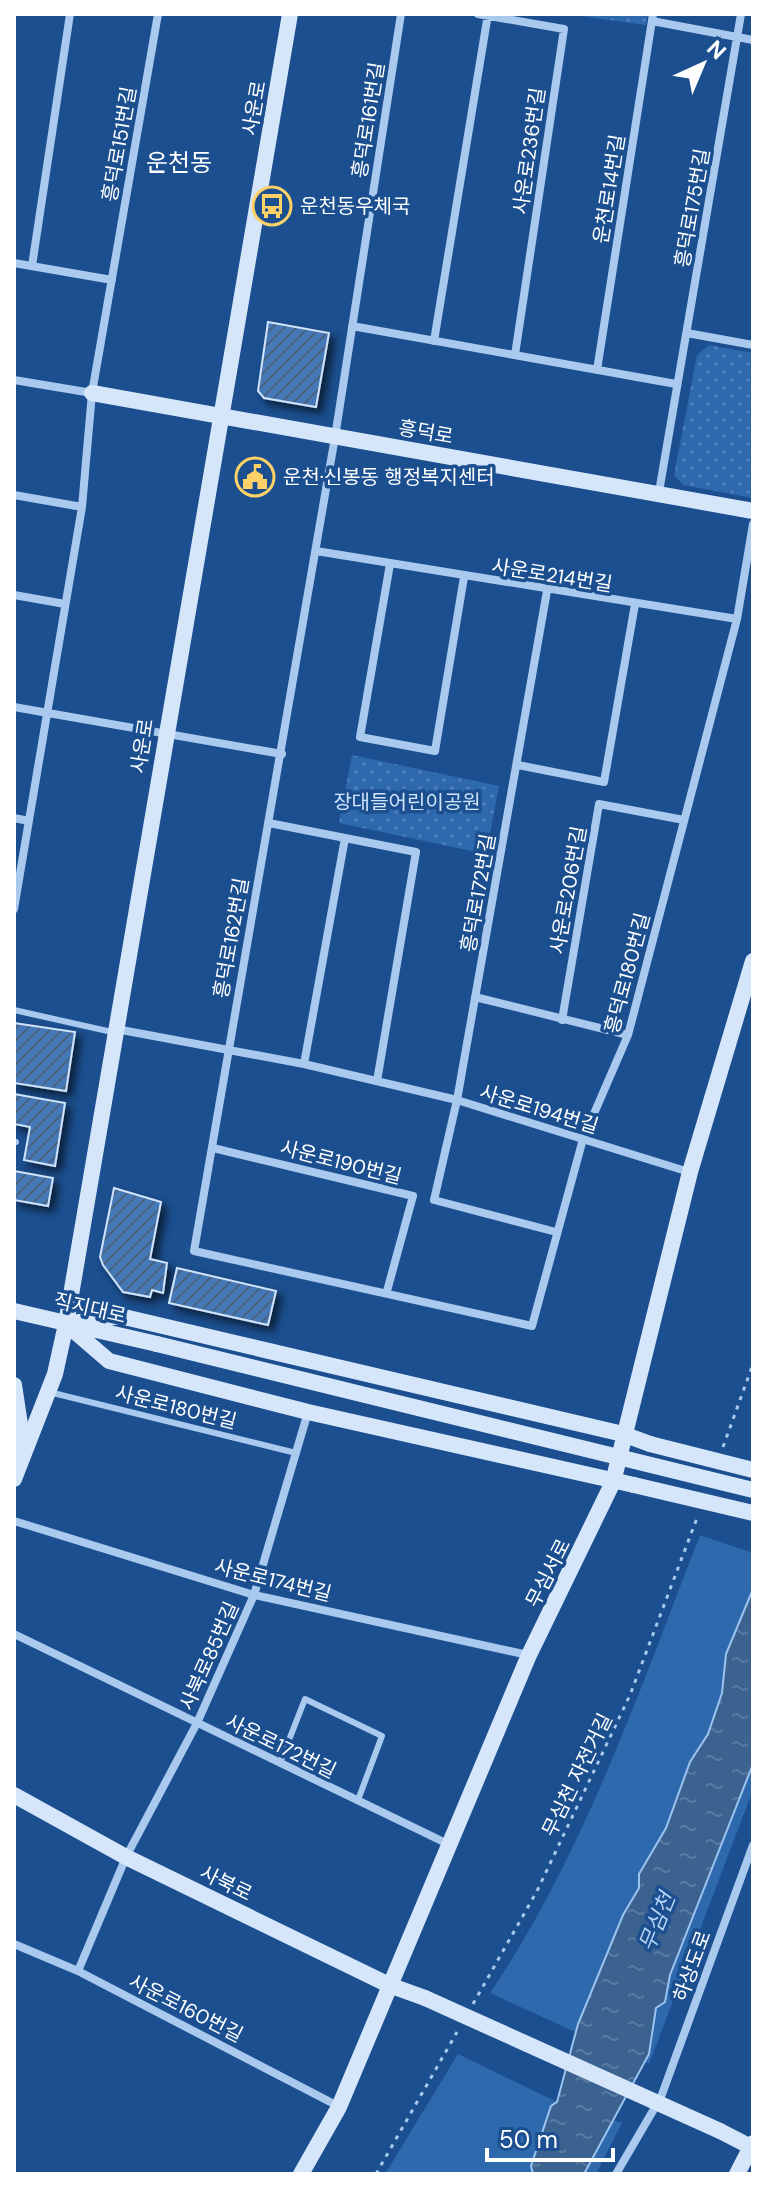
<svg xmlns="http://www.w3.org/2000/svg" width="767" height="2188" viewBox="0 0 767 2188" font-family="'DM Sans','Noto Sans KR',sans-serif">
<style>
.green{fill:#2e69ad}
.park{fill:url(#park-dots)}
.water{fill:url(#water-ripples);stroke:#9cc4f0;stroke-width:2}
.building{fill:url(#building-hatch);stroke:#cfe3fa;stroke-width:2;filter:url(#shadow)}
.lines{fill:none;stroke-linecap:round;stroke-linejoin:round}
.path{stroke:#a9c9ee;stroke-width:3;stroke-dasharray:4 6;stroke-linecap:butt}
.lane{stroke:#a9c9ee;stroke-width:6}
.street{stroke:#a9c9ee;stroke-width:8}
.secondary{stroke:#d6e6fa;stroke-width:16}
.secondary-bridge{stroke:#d6e6fa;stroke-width:16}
.labels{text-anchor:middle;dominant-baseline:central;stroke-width:7;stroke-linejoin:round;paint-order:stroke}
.street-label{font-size:20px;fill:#fff;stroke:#1b4f8f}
.poi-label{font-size:20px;fill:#fff;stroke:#1b4f8f;text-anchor:start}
.park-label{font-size:20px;fill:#cfe3fa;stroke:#1b4f8f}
.water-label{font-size:22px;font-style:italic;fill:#b5d3f5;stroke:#1b4f8f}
.quarter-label{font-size:24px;fill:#fff;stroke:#1b4f8f}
</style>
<defs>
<pattern id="park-dots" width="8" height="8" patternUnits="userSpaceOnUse" patternTransform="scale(2)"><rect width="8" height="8" fill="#2e69ad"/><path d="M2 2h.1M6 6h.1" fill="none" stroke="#4d80b9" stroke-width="1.8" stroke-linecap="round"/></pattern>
<pattern id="water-ripples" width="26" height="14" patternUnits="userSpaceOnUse" patternTransform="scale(2)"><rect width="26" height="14" fill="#3c6290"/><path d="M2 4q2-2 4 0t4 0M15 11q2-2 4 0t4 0" fill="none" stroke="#597aa1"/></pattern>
<pattern id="building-hatch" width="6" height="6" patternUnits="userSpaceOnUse" patternTransform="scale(2)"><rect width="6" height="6" fill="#4478b7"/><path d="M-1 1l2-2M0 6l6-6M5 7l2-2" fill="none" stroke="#486282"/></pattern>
<filter id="shadow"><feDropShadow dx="5.5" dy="5.5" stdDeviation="4" flood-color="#0009"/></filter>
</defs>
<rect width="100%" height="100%" fill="#1b4f8f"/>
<path class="green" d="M700,1535L753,1553V1589L726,1654L722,1693L708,1734L690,1762L666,1828L639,1874V1888L623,1915L575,2032L490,1993C584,1854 640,1689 700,1535Z
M753,1764V1790L649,2064L645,2062L652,2042L656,2007L665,2002L670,1975Z
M458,2054L557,2102L551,2106L531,2166L533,2174H385Z
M613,2120L622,2123L596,2174H584Z"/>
<path class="park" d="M566,14H648L646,25Z
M709,345L753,353V498L683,485L674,475L697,355Z
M352,755L499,786L486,854L339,823Z"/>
<path class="water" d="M753,1589V1764L670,1975L665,2002L656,2008L649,2054L584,2174H533L531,2166L551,2106L557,2102L578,2024L623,1915L639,1888V1874L666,1828L690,1762L708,1734L722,1693L726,1654Z"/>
<path class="building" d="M268,322L329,333L316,407L264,398L258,391Z
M14,1023L75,1032L66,1091L14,1083Z
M14,1094L65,1103L55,1166L24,1160L30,1127L14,1124Z
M14,1171L53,1178L48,1206L14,1200Z
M114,1188L161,1202L150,1259L167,1263L163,1293L152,1290L150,1297L123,1292L103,1265L100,1257Z
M177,1268L276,1291L268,1325L169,1303Z"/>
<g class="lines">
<path class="path" d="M723,1447L753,1364
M473,2004L537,1891L630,1695L697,1518
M376,2174L457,2032"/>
<path class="lane" d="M14,1010L112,1032
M14,1142H16
M49,1392L296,1453
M280,1763L305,1699L382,1736L358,1800"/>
<path class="street" d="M401,14L335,437L194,1251L532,1326L583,1139L628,1035L737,619L753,524
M478,14L564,29L515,355
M652,21L753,40
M14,263L112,280
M32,266L70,14
M352,326L676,384
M687,333L753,345
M434,341L488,14
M597,370L653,14
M14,380L92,393
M659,492L741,14
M14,495L82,507
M316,551L737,619
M390,564L360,737L435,751L464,577
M547,591L457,1100L434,1200L556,1232
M14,595L65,604
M14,707L282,754
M518,765L604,782L635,604
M14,818L29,821
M269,823L416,852L377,1081
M14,909L82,507L92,393L158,14
M475,997L628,1035
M562,1020L599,804L684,820
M116,1029L304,1064L457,1100L689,1172
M304,1064L345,838
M213,1148L413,1196L387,1291
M14,1521L254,1595L528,1655
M14,1634L448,1844
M14,1944L78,1971L338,2106
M78,1971L126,1857L197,1723L254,1595L308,1412
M616,2174L661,2097L753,1845"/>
<path class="secondary" d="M92,393L753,511
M14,1311L157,1344
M66,1324L120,1316L623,1434L650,1444
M66,1324L109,1361L308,1412L634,1485
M14,1385L24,1451
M14,1479L55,1374L66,1324C137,887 217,451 290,14
M14,1795L126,1857L389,1985L425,1998
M720,2131L753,2148
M301,2174L339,2107L529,1655L613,1482L690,1172L753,961
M737,2174L753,2143"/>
<path class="secondary-bridge" d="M157,1344L753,1490
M650,1444L753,1470
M634,1485L753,1513
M425,1998L720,2131"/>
</g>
<defs>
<symbol id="bus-ring" viewBox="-11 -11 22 22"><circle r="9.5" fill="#1b4f8f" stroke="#ffd166" stroke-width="1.5"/><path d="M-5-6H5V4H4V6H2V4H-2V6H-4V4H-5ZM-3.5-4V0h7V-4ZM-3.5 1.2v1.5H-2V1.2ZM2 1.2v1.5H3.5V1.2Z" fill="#ffd166"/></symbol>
<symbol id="civic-ring" viewBox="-11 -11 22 22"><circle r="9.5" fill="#1b4f8f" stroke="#ffd166" stroke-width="1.5"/><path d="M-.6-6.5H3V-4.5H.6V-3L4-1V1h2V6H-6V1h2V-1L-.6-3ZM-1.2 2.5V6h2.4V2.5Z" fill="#ffd166"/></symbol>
</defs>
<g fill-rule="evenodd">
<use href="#bus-ring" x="250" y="184" width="44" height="44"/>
<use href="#civic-ring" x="233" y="455" width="44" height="44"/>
</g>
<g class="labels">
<g class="street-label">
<text transform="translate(254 108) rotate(-80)">사운로</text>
<text transform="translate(368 120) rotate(-81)">흥덕로161번길</text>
<text transform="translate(119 144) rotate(-80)">흥덕로151번길</text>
<text transform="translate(529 151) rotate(-82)">사운로236번길</text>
<text transform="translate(609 189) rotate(-81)">운천로14번길</text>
<text transform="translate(692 208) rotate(-80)">흥덕로175번길</text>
<text transform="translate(426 432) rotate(10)">흥덕로</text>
<text transform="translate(552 575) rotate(9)">사운로214번길</text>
<text transform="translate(142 746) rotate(-81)">사운로</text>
<text transform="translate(568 890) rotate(-80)">사운로206번길</text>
<text transform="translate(478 893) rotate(-80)">흥덕로172번길</text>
<text transform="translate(231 938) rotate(-80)">흥덕로162번길</text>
<text transform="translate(627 973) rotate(-75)">흥덕로180번길</text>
<text transform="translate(539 1109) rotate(17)">사운로194번길</text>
<text transform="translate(341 1162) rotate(14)">사운로190번길</text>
<text transform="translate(90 1308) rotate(13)">직지대로</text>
<text transform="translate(176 1407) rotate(14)">사운로180번길</text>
<text transform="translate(548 1573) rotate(-63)">무심서로</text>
<text transform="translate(273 1580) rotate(14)">사운로174번길</text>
<text transform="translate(209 1656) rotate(-66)">사북로85번길</text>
<text transform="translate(281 1746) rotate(26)">사운로172번길</text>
<text transform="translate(577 1775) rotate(-64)">무심천 자전거길</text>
<text transform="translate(226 1883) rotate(26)">사북로</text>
<text transform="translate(692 1966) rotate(-70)">하상도로</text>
<text transform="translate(186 2008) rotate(27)">사운로160번길</text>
</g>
<g class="poi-label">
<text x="300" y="206">운천동우체국</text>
<text x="283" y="477">운천·신봉동 행정복지센터</text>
</g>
<g class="park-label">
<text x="407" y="802">장대들어린이공원</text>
</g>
<g class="water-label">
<text transform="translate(657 1922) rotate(-68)">무심천</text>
</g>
<g class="quarter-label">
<text x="179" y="162">운천동</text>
</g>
</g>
<rect width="767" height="2188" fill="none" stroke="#ffffff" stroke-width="32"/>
<g transform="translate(703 64) rotate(44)" stroke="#1b4f8f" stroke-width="6" paint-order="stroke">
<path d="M0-6L14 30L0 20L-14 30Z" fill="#ffffff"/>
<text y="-12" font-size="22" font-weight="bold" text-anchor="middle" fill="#ffffff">N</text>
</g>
<path d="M487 2148v12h126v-12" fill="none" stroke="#ffffff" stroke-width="4"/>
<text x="499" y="2148" font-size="24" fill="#ffffff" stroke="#1b4f8f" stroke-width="6" paint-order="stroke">50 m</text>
</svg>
